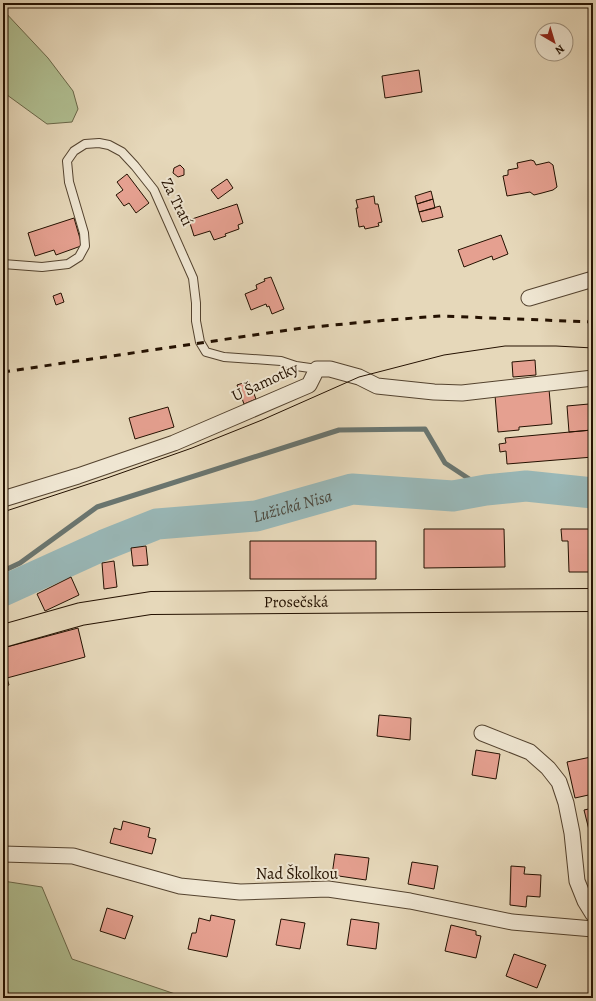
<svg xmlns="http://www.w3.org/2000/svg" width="596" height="1001" viewBox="0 0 596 1001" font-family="Alegreya,serif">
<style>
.green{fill:#b1c093;stroke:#6a684a}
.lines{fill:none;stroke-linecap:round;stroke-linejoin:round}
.stream{stroke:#6a756f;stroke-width:5}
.river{stroke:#99b8b8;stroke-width:31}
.building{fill:#e5a090;stroke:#241101}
.lane-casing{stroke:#54432f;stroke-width:10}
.street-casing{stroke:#54432f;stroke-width:17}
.primary-casing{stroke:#241101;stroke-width:24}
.lane{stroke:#efe6d2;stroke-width:8}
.street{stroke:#efe6d2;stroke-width:15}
.primary{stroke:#e6d8ba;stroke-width:22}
.tram{stroke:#241101;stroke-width:1}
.rail{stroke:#241101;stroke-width:3;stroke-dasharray:7 7;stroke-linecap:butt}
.labels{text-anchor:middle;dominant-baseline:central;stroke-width:4;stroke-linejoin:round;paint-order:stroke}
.street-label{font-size:16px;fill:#241101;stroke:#efe6d2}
.water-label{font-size:17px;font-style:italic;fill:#4d4b41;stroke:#efe6d2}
</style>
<rect width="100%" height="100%" fill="#e6d8ba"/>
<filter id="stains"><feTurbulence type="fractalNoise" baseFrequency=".005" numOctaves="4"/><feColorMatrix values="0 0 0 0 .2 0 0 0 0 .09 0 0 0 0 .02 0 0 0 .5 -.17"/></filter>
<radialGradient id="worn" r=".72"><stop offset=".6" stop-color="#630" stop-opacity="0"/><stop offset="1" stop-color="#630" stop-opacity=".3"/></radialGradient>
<path class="green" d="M3,10L48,58L73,91L78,109L72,122L47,124L3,92Z
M3,881L42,887L72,959L187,998H11L3,980Z"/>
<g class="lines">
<path class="stream" d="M3,571L20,563L97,507L339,430L425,429L445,463L486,490"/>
<path class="river" id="s1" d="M3,591L104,545L157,524L256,516L352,489L453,496L486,490L526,486L593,493"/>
</g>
<path class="building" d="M419,70L422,92L385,98L382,76Z
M531,160L534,161L536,165L549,162L553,165L557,187L553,190L542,193L534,195L530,192L507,196L503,176L508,175V170L518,168L517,163Z
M180,165L184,169V175L178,177L173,173L174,168Z
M127,174L149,203L136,213L129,203L124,206L116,195L123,190L117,182Z
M227,179L233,188L218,199L211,190Z
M431,191L433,199L417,204L415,196Z
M374,196L375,204H378L382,222L378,223L379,226L365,229L364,226L359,227L356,208H358L356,200Z
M433,199L435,208L419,212L417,204Z
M237,204L243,223L238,225L239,229L225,234L226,236L214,240L210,231L194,236L189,220Z
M440,206L443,217L422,222L419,212Z
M74,218L81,242V246L56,255L54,250L35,256L28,233Z
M501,235L508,254L493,260L492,256L464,267L458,250Z
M271,277L284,309L272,314L269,306L267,307L266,304L251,310L245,294L257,289L256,285L265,281L264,279Z
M61,293L64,302L56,305L53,296Z
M535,360L536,375L513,377L512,362Z
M249,381L256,399L244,404L237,385Z
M549,389L552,424L519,427V430L498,432L495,395Z
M589,404L592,430L569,432L567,406Z
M168,407L174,427L135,439L129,418Z
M591,419H593V457L507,464L506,451L500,452L499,444L506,443L505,438L592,430Z
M424,529H504L505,567L424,568Z
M561,529H593V572H569L568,541H562Z
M250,541H376V579H250Z
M146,546L148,565L133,566L131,548Z
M114,561L117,587L104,589L102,563Z
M71,577L79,595L45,611L37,594Z
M78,628L85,657L7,678L9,685L3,687V648Z
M379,715L411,718L410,740L377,736Z
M476,750L500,754L496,779L472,775Z
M591,757L593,764V794L575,798L567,762Z
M593,808V829L589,830L584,810Z
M123,821L150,828L148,837L156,839L152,854L110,843L114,828L121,830Z
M335,854L369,858L366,880L332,875Z
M412,862L438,866L434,889L408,884Z
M511,866L525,867L524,874L541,875L540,897L527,896L526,907L510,905Z
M107,908L133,916L125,939L100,931Z
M211,915L235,920L227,957L188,949L192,933H196L199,918L210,921Z
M281,919L305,923L300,949L276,945Z
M351,919L379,923L376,949L347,945Z
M451,925L476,931V935L481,936L476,958L445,951Z
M514,954L546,965L537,988L506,976Z"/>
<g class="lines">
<defs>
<path id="lane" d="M3,264L42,267L68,264L79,257L85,246L84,233L69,182L67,161L74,151L85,144L99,143L109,145L122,152L135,166L154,190L193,278L196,303V321L200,342L206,352L224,357L281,361L296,366L317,369"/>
<path id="street" d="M529,298L593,279
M3,499L78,476L174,443L309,385L317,369H330L359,377L377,386L434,392L462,393L593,378
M482,733L530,752L548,768L559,782L566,803L572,833L577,881L585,901L593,914
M3,854L73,856L180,886L240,892L328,889L410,901L512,922L593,929"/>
<g id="primary">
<path id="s2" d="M3,636L81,614L151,603L593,600"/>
</g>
</defs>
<use href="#lane" class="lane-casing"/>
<use href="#street" class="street-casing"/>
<use href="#primary" class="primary-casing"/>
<use href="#lane" class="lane"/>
<use href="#street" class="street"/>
<use href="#primary" class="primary"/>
<path class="tram" d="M3,512L107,478L192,448L262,420L359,377L444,355L505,346H556L593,348"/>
<path class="rail" d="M3,372L302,328L387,320L441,316L593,322"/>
</g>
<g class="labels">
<g class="street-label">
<text transform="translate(177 202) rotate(63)">Za Tratí</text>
<text transform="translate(265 382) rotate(-25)">U Šamotky</text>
<text stroke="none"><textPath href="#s2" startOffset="297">Prosečská</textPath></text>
<text x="297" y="874">Nad Školkou</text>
</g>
<g class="water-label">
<text stroke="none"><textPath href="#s1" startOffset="305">Lužická Nisa</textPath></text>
</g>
</g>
<rect width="596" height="1001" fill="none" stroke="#e6d8ba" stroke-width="16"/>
<rect x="4" y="4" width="588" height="993" fill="none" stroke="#241101" stroke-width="2"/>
<rect x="8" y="8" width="580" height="985" fill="none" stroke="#241101"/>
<g transform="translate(554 42) rotate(142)"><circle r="19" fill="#efe6d2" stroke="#9e917e"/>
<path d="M0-3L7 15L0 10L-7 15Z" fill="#8f2418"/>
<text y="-6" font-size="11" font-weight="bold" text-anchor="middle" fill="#241101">N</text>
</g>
<rect width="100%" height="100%" filter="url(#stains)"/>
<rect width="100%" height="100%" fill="url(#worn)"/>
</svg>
